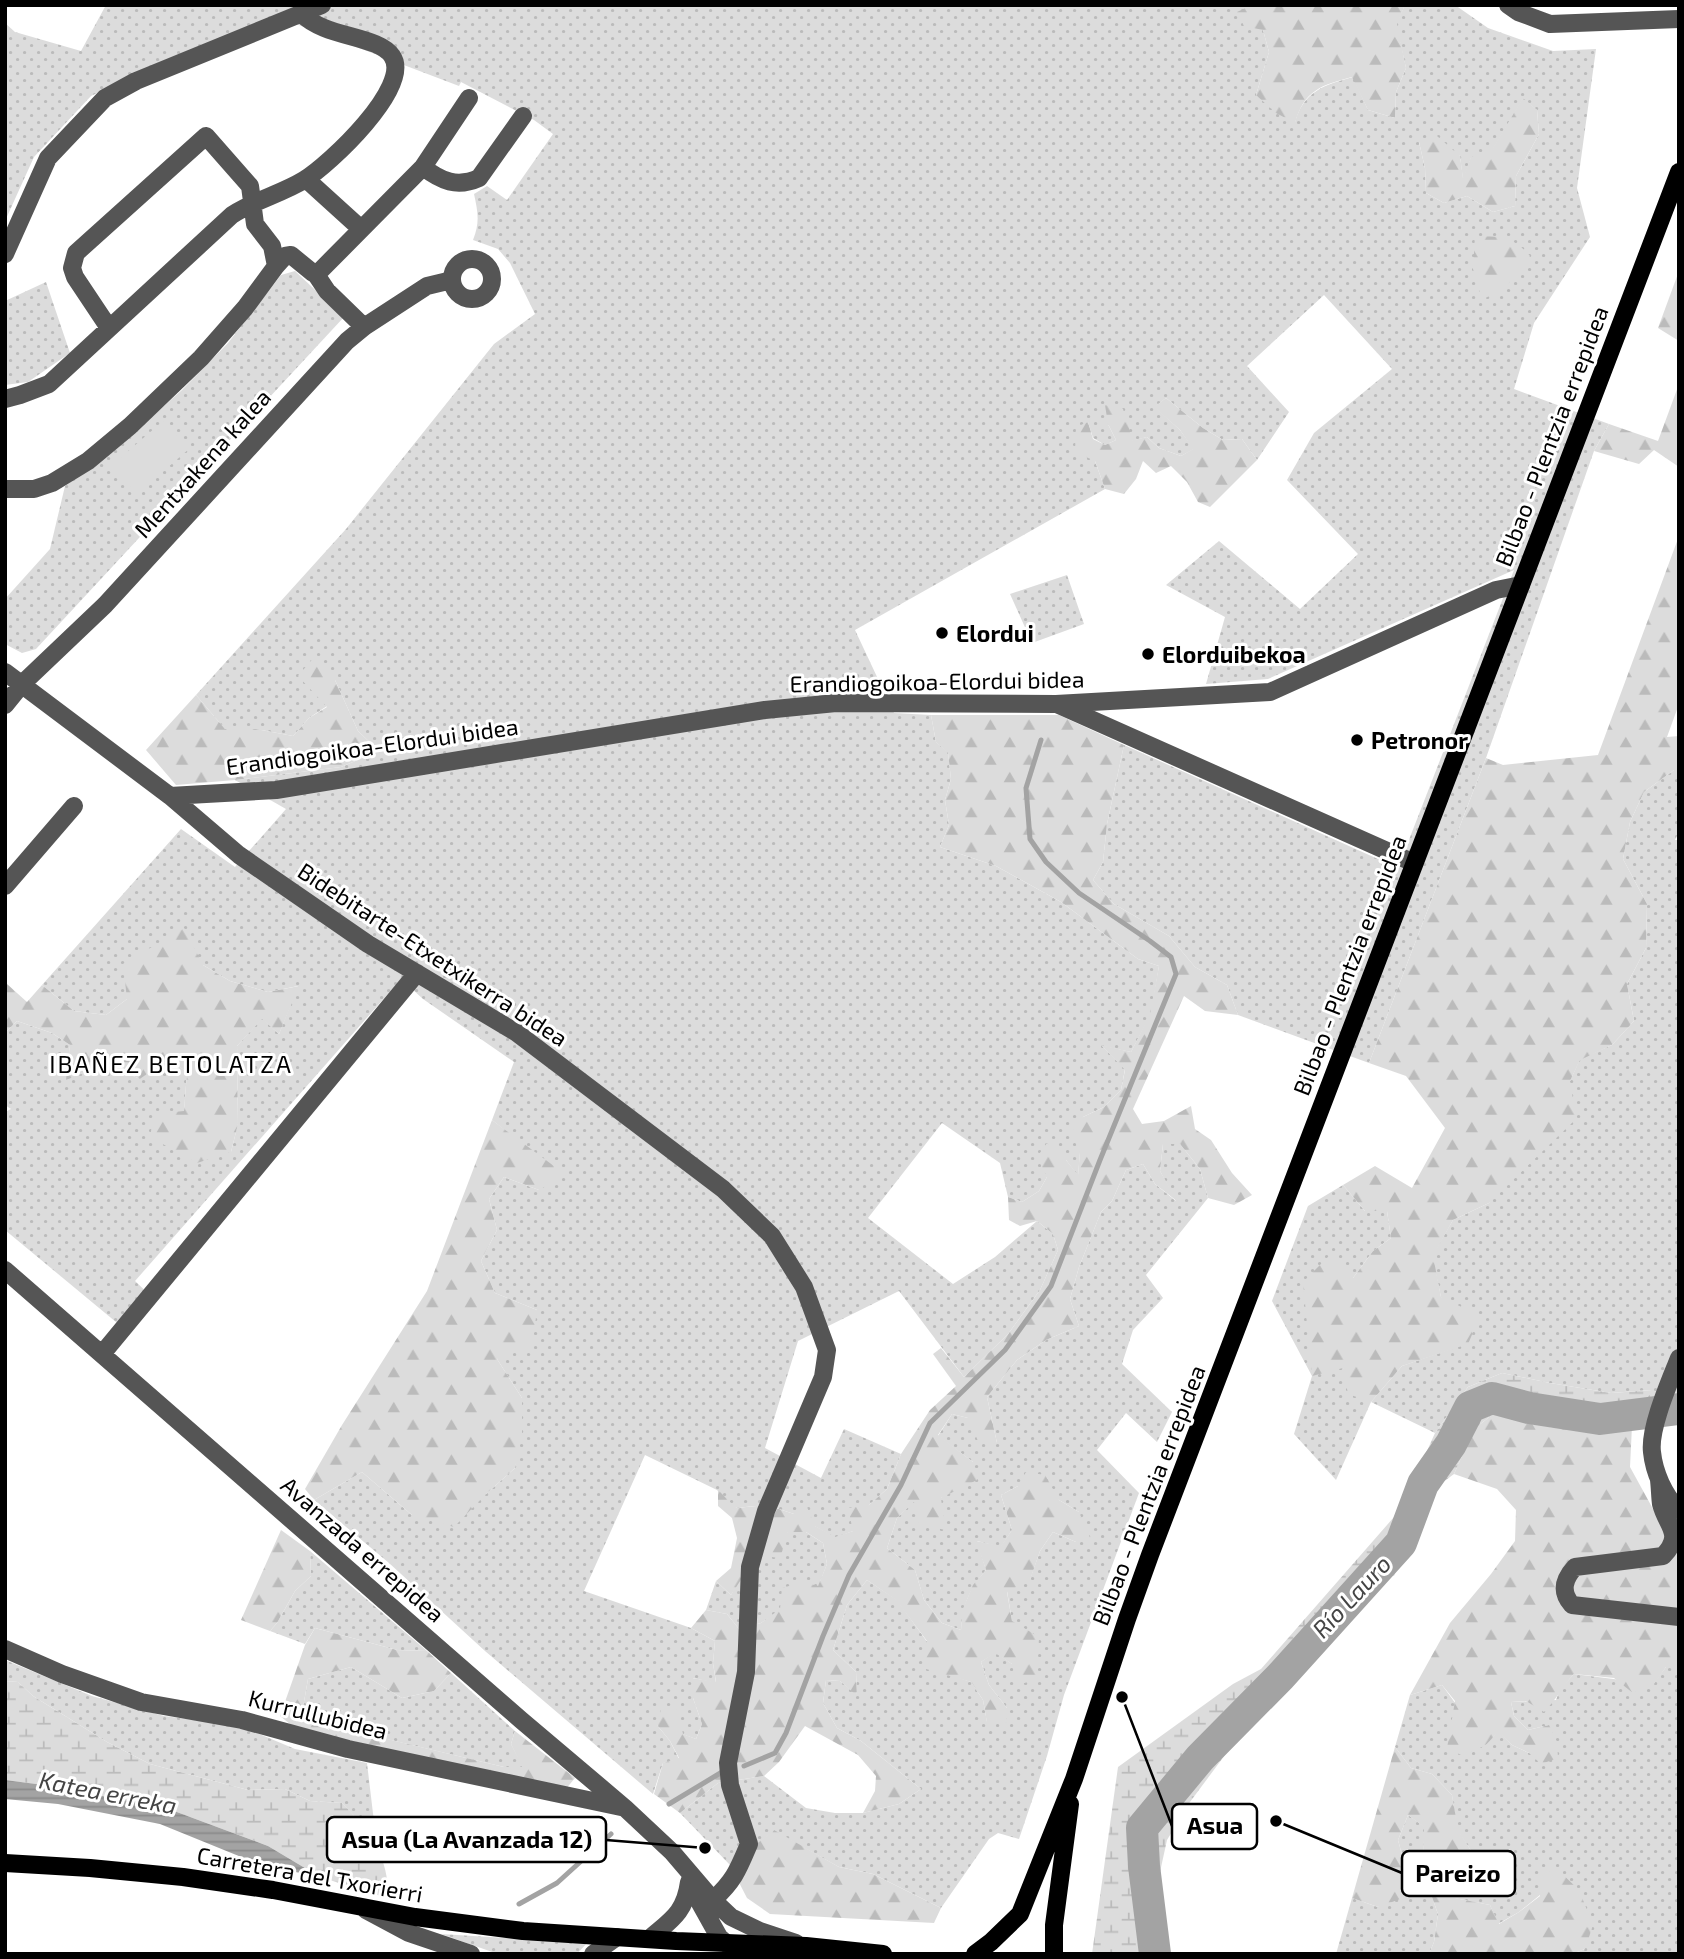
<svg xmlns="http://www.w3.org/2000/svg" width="1684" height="1959" viewBox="0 0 1684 1959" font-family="'Exo 2',sans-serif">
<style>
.green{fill:url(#green-dots);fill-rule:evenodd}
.forest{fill:url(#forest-firs)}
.wetland{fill:url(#wetland-marsh)}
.pitch{fill:#dcdcdc}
.water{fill:url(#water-rules)}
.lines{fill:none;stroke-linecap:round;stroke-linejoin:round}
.stream{stroke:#a3a3a3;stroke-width:5}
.river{stroke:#a3a3a3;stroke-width:32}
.minor{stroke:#555;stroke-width:18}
.major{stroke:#000;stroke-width:18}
.poi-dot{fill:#000;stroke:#fff;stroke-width:2.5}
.labels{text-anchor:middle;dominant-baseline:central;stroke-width:6;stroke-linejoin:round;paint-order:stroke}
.street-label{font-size:23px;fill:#000;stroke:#fff}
.poi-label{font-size:23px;font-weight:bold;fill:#000;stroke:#fff;text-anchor:start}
.neighbourhood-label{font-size:24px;letter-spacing:2px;fill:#000;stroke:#fff}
.water-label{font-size:24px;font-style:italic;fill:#444;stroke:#fff}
.leader{fill:none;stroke:#000;stroke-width:2.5}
.callout-dot{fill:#000;stroke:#fff;stroke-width:2.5}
.callout{fill:#fff;stroke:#000;stroke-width:2.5}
.callout-label{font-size:24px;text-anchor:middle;font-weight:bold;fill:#000}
</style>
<defs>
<pattern id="green-dots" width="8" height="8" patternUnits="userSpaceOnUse" patternTransform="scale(1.75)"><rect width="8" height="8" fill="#dcdcdc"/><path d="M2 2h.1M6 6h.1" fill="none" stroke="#bbb" stroke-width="1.8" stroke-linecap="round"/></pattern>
<pattern id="forest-firs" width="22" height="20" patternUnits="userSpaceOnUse" patternTransform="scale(1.75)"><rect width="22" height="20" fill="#dcdcdc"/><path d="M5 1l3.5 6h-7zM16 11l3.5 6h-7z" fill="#bbb"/></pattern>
<pattern id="wetland-marsh" width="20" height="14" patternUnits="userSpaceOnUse" patternTransform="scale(1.75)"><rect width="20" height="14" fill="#dcdcdc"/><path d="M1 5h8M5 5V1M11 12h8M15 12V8" fill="none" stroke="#bbb"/></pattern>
<pattern id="water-rules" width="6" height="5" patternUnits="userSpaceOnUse" patternTransform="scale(1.75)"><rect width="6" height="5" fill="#a3a3a3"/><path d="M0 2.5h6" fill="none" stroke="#8b8b8b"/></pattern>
</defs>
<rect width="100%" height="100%" fill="#fff"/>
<path class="green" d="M106,5H1252L1263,30L1269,52L1256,95L1295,122C1304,91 1324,85 1353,77L1368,110L1395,118L1396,92L1406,68L1396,24L1405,5H1455L1488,28L1553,51L1596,49L1577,188L1590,237L1534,323L1514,389L1609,424L1594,451L1486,758L1369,1063L1238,1015L1227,985L1195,967L1169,936L1114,904L1093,880L1103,862L1107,824L1124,745L1398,868L1514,570L1268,679L1206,684L1225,617L1166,585L1219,541L1300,609L1358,554L1287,480L1314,433L1392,369L1324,295L1247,366L1289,412L1257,460L1242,439L1223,440L1203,428L1166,398L1155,407L1180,430L1194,449L1181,456L1159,448L1147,437L1128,442L1108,424L1116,440L1105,445L1093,438L1088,422L1095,461L1105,489L855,630L894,713L931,715L936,742L948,752L951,779L945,800L949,825L940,847L996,866L1061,902L1138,959L1159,966L1151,1014L1131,1052L1102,1046L1125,1069L1121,1090L1104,1107L1083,1117L1078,1176L1066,1160L1047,1177L1039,1191L1022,1202L1008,1197L1000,1163L942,1123L868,1218L953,1284L995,1257L1037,1221L1053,1234L1058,1250L1040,1290L1008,1334L964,1377L899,1291L798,1341L765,1448L821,1478L844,1429L901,1454L887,1489L869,1505L853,1531L835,1538L794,1514L767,1505L735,1508L717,1490L645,1455L584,1591L691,1628L715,1641L713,1663L716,1683L693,1678V1698L702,1724L696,1739L657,1725L670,1741L679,1759L663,1763L653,1794L485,1651L389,1563L314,1500L362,1472L412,1515L486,1494L515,1468L522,1398L497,1359L537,1310L495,1293L481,1261L497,1230L489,1199L504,1177L539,1190L536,1155L492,1120L514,1062L423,999L401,979L135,1281L156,1301L128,1332L5,1230V1112L11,1109L5,1105V1033L17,1021L52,1033L70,1045L67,1079L106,1064L140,1079L167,1058L187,1072L184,1112L231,1152L238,1124L237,1046L262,1018L279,1034L298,986L268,992L230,981L203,965L127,999L106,1015L74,1011L42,985L181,829L235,867L286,809L235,780L341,767L379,751L358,731L335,680L327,706L309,718L293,736L256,729H225L196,695L346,529L494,344L535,314L510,263L498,249L473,240C480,223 478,212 474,194L487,186L507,200L553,134L534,120L461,82L459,86L275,16L158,63L91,96L34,157L5,221V23L15,32L81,51ZM1523,99L1537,110L1539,134L1516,176L1515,206L1493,212L1467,196L1444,203L1426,193L1425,168L1419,142L1460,156L1463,180L1471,158L1493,149Z
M295,271L344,317L36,649L22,653L5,644V599L50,549L65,486L122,443L182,390L228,343L281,275Z
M46,282L70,353L28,382L5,385V301Z
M1067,575L1084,624L1032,643L1010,594Z
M1674,770H1679V832L1675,840H1679V1410L1632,1426L1651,1390L1611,1393L1550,1383L1502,1373L1468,1387L1435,1433L1371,1402L1336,1480L1294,1434L1312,1376L1272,1301L1308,1206L1343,1185L1365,1211H1387L1391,1238L1373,1251L1353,1278L1343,1368L1371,1402L1402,1366L1468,1343L1441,1297L1432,1256L1453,1220L1489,1203L1570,1081L1580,1059L1612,1045L1634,1021L1627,984L1646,948L1647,904L1623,859L1630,822L1644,792Z
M1163,1144H1180L1200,1169L1208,1198L1146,1275L1163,1298L1133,1330L1122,1364L1172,1412L1157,1442L1126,1413L1097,1450L1139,1493L1064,1695L1047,1756L1019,1839L998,1833L989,1839L941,1908L873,1874L839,1867L774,1831L730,1865L680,1813L718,1783L764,1776L806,1808L835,1813H863L899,1804L921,1789L861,1741L837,1728L823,1703L826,1680L840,1681L857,1695L856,1672L833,1650L847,1605L867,1580L897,1600L951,1675L971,1682L983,1700L987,1722L1007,1708L989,1685L981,1662L995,1652L1012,1664V1621L1007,1591L1030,1579L1040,1551L1053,1532L1076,1542L1079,1512L1059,1500L1018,1486L1001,1495L1012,1530L1001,1547L977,1541L986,1570C969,1590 963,1604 961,1630L942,1623L924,1600L915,1570L887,1548L897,1518L914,1501L941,1498L973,1462L938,1436L952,1414L968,1418L997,1443L987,1397L1017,1360L1046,1340L1079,1326L1070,1299L1079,1267L1101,1212L1112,1201L1126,1170L1143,1164L1155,1184L1176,1201L1160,1171Z
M788,1532H806L823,1543L827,1564L818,1587L761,1623L739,1629L727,1614L706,1610L716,1581L731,1595L752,1555Z
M310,1551L427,1651L397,1650L315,1628L305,1644L270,1631L277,1623L295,1591L311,1576Z
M5,1660L92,1696L164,1716L240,1726L295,1749L367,1763L377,1847L359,1821L342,1803L310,1801L285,1789L248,1790L150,1764L107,1742L33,1696L18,1682L5,1681Z
M351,1667L402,1698L434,1691L451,1673L515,1731L511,1744L523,1767H504L357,1732L342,1710L330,1730L302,1713L308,1679Z
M1666,1667H1679V1954H1572L1585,1949L1540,1895L1519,1912L1498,1924L1490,1905L1454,1898L1466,1880L1484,1863L1470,1849L1457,1830L1452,1795L1432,1774L1411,1768L1395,1747L1410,1695L1442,1685L1486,1745L1498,1731L1512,1745L1529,1753L1549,1725L1528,1730L1514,1716L1511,1702L1556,1700L1560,1689L1574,1674L1653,1684Z
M1408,1815L1425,1827L1423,1854L1427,1883L1438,1914L1434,1942L1429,1954H1336L1352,1898L1378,1907L1408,1877L1398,1840Z
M441,1934L587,1943L577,1954H498Z"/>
<path class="forest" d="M1252,5H1405L1397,24L1406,68L1396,92L1395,118L1368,110L1352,77C1322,85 1304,90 1295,123L1276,113L1256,95L1269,52L1263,30L1244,26L1237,12Z
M1523,98L1537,110L1539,134L1516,176L1515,206L1493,212L1467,196L1444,203L1426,193L1425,168L1419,142L1437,136L1460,156L1463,178L1471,157L1493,148Z
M1475,236C1500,237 1512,235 1530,256C1515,280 1507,287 1482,300L1473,269Z
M1679,271V341L1658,328Z
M1679,384V467L1654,450L1639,464L1594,451L1609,424L1658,441Z
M1166,398L1203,428L1223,440L1242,439L1257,460L1210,507L1198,502L1187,482L1171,466L1156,473L1143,461L1136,479L1124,494L1105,489L1095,461L1075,452L1076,427L1088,422L1093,439L1105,445L1116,440L1108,424L1105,405L1123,409L1130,431L1129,441L1147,437L1159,448L1181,456L1193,449L1180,430L1154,407Z
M1679,536V704L1667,737L1679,736V770H1674L1644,792L1630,822L1623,859L1647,904L1646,948L1627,984L1634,1021L1612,1045L1580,1060L1570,1081L1576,1119L1489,1203L1453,1220L1433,1256L1441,1297L1480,1316L1468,1344L1402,1366L1371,1402L1348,1394L1343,1368L1312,1376L1303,1282L1329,1256L1353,1278L1373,1251L1391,1238L1387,1211H1365L1343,1185L1375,1166L1412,1188L1445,1128L1406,1076L1369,1063L1486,758L1503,765L1598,755Z
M315,656L335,680L358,731L379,751L341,767L235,780L176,785L146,750L196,695L225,729H256L293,736L309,718L327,707L298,676Z
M931,715H1059L1124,745L1107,824L1103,862L1093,880L1114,904L1169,936L1195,967L1227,985L1238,1015L1205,1011L1184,996L1133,1109L1142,1124L1164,1121L1191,1106L1195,1129L1211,1140L1232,1173L1252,1195L1234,1205L1208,1198L1200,1169L1180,1144H1163L1160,1171L1178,1202L1155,1184L1143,1164L1126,1170L1112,1201L1101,1212L1079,1267L1070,1299L1079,1326L1046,1340L1017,1360L987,1397L997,1443L978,1441L968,1418L952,1414L938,1435L973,1462L977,1480L941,1498L945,1530L919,1524L914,1502L897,1518L887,1548L915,1570L924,1600L942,1623L961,1630L962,1611L973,1585L986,1570L976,1541L1001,1546L1012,1530L1001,1495L1018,1486L1026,1472L1045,1475L1059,1500L1079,1512L1091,1540L1076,1542L1053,1532L1040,1551L1030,1580L1007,1592L1012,1621L1039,1637L1037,1679L1018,1685L1012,1664L995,1653L981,1662L989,1685L1007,1708L1006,1723H987L983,1700L971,1682L926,1669L921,1652L927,1641L896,1600L867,1580L847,1605L833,1650L856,1672L857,1696L840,1681L826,1680L823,1703L837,1728L861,1741L921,1789L899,1804L863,1813L875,1791L876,1776L858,1755L805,1726L779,1762L764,1776L718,1783L680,1813L654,1794L663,1763L679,1758L670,1741L657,1725L661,1709L678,1710L683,1734L696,1739L702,1724L693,1698L692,1678L716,1682L713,1663L715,1641L691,1628L706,1610L727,1614L739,1629L761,1623L780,1609L782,1588L803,1582L818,1586L827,1564L823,1543L806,1532H788L780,1558L752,1555L744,1575L731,1595L716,1581L731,1568L737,1538L732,1518L718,1506V1490L736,1508L767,1505L794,1514L807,1507L815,1526L835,1537L853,1531L848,1508L869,1505L887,1489L901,1454L930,1410L956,1386L933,1354L941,1348L964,1377L1008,1334L1040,1290L1058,1250L1053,1234L1037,1221L1020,1226L1009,1220L1008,1197L1022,1202L1039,1191L1047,1177L1037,1157L1047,1143L1066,1160L1078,1175L1080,1151L1070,1133L1083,1117L1104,1107L1121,1090L1125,1070L1101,1045L1131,1052L1150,1014L1159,966L1138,959L1061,902L996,866L940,847L949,825L945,800L951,779L948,753L936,742Z
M184,928L203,965L230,981L268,992L299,986L279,1034L262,1019L237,1046L238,1124L231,1152L197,1163L150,1137L154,1114L184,1111L187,1072L168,1059L140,1079L106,1064L66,1080L70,1045L52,1033L17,1021L5,1033V989L7,984L27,1002L42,985L74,1011L106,1015L127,999L123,964Z
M492,1120L566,1175L539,1190L504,1177L489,1199L497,1230L481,1261L495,1293L537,1310L532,1346L497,1359L522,1398V1435L515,1468L486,1494L454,1527L412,1515L362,1472L314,1500L305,1489L342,1425L427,1291Z
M1497,1411L1553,1428L1632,1426L1630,1467L1664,1529L1679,1539V1667H1666L1654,1684L1633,1693L1614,1678L1574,1674C1562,1687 1556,1700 1544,1712L1526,1701L1511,1702L1514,1716L1528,1730L1549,1725L1557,1742L1558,1758L1541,1764L1529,1753L1512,1745L1498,1732L1486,1745L1463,1756L1447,1748L1455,1701L1442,1685L1410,1695L1450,1623L1491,1574L1515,1541L1516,1510L1497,1489L1454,1474L1474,1429Z
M281,1530L310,1551L311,1576L295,1591L277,1623L270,1631L241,1620Z
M315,1628L397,1650L427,1651L451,1673L434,1691L402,1698L351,1667L308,1679L302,1713L329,1730L341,1710L356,1714L358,1732L504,1767H522L511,1744L515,1731L575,1778L565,1790L295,1728L280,1716L305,1645Z
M1395,1747L1411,1768L1432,1774L1452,1795L1458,1830L1470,1849L1484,1863L1466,1880L1455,1898L1490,1905L1499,1924L1519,1912L1540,1896L1541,1875L1556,1868L1579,1890L1593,1925L1585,1949L1572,1954H1483L1479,1952L1476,1954H1429L1434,1942L1438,1914L1427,1883L1423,1854L1424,1827L1408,1815L1398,1840L1408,1877L1406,1897L1378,1907L1352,1898Z
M774,1830L839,1867L873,1874L941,1908L934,1923L770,1914L747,1898L730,1865Z"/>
<path class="wetland" d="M1502,1373L1550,1383L1611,1393L1652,1390L1632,1426L1553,1428L1497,1411L1474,1429L1454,1474L1427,1494L1394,1576L1383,1571L1287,1682L1251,1720L1190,1802L1167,1840L1160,1872L1170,1954H1092L1118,1767L1233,1684L1261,1669L1401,1509L1435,1433L1468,1387Z
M5,1681L18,1682L33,1696L107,1742L150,1764L248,1790L285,1789L310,1801L342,1803C367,1828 392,1861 387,1898L320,1877L268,1846L166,1808L44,1785L5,1780Z"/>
<path class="pitch" d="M163,421L189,449L137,494L112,465Z"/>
<path class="water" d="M5,1780L44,1785L166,1808L268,1846L320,1877L261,1865L160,1824L58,1804L5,1799Z"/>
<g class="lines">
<path class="stream" d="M744,1766L775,1753L786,1733L823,1636L849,1575L901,1485L930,1423L1005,1350L1051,1286L1100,1160L1176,974L1171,957L1150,941L1079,893L1046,862L1030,839L1026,788L1041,740
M669,1804L722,1772
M519,1904L557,1883L611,1834"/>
<path class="river" d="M1155,1954L1144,1866L1142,1828L1200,1758L1280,1677L1401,1543L1423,1484L1451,1444L1470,1407L1492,1398L1529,1408L1600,1419L1679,1409"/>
<path class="minor" d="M1508,5L1518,12L1550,24L1679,19
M423,167C441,181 457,188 479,178L523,116
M306,179L360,228
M5,254L48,158L105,98L136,81L322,5
M452 279a20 20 0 1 1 40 0a20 20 0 1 1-40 0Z
M276,266L285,256L291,255L313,273L319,272L423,167L469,98
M315,273L327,291L364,327
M5,399L20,395L49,384L232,215C255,200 281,194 304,180C329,165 413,86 392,56C378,35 325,38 302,14
M5,489H34L52,483L88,461L130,426L201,358L245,308L276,266L272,246L255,224L250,186L206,136L76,253L72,268L75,277L109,328
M5,672L170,796L239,855L368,944L517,1033L723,1189L772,1236L804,1287L827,1350L823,1377L766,1511L750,1567L746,1672L728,1763L730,1785L749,1844C738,1870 734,1881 713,1900
M5,705L22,684L105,605L347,341L364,327L427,286L452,280
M1059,705L1414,863
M170,796L276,790L765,710L836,703L1056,704L1270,692L1496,590L1521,585
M5,886L74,806
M5,1270L521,1720L625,1808L672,1852L713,1900L731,1917L760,1931L796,1943
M102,1354L417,973
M1679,1358C1670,1381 1649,1428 1652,1452C1654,1472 1664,1495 1679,1510
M1659,1480C1660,1488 1660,1497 1661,1504C1667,1527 1684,1534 1663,1556L1575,1567C1564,1579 1560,1591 1572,1605L1679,1617
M5,1649L62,1674L141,1702L242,1720L348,1749L621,1807
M690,1885L719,1937L739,1954
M366,1910L409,1933L471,1954
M649,1939C671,1920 685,1913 689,1882
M593,1954L617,1937"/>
<path class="major" d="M5,1863L90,1868L183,1877L273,1890L415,1917L523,1931L676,1941L806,1946L883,1954
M975,1954L991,1942L1020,1914L1074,1779L1127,1619L1150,1555L1679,172
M1054,1954V1925L1070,1804"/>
</g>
<g class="poi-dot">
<circle cx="942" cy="633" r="7"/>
<circle cx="1148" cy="654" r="7"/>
<circle cx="1357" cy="740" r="7"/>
</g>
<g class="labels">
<g class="street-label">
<text transform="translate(1551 436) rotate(-69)">Bilbao - Plentzia errepidea</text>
<text transform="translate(202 463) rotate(-48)">Mentxakena kalea</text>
<text transform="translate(937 681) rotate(-1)">Erandiogoikoa-Elordui bidea</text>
<text transform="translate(372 746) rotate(-8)">Erandiogoikoa-Elordui bidea</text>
<text transform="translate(433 954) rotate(33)">Bidebitarte-Etxetxikerra bidea</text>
<text transform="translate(1349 965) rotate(-69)">Bilbao - Plentzia errepidea</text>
<text transform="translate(1148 1495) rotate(-69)">Bilbao - Plentzia errepidea</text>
<text transform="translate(363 1549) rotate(41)">Avanzada errepidea</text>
<text transform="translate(318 1714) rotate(14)">Kurrullubidea</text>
<text transform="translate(310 1874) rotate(10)">Carretera del Txorierri</text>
</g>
<g class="poi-label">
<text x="956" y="633">Elordui</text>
<text x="1162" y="654">Elorduibekoa</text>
<text x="1371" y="740">Petronor</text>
</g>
<g class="neighbourhood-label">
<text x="171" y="1063">IBAÑEZ BETOLATZA</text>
</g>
<g class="water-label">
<text transform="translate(1351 1596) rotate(-47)">Río Lauro</text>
<text transform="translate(108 1792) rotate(11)">Katea erreka</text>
</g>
</g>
<path class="leader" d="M1122 1697L1172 1826M705 1848L606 1840M1276 1821L1402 1873"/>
<g class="callout-dot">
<circle cx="1122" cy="1697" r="7"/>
<circle cx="705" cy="1848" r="7"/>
<circle cx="1276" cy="1821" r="7"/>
</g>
<g class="callout">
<rect x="1172" y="1804" width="85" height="45" rx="7"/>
<rect x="327" y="1817" width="279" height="45" rx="7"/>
<rect x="1402" y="1851" width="113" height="45" rx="7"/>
</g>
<g class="callout-label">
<text x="1215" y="1834">Asua</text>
<text x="467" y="1848">Asua (La Avanzada 12)</text>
<text x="1458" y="1882">Pareizo</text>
</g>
<rect width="1684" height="1959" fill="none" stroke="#000000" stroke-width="14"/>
</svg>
